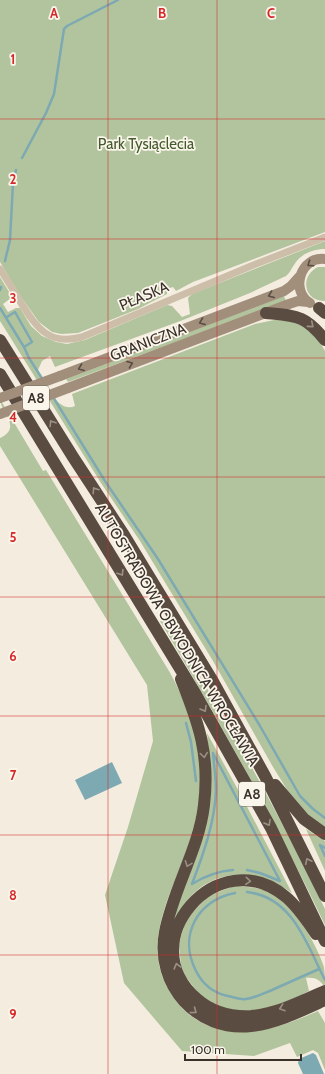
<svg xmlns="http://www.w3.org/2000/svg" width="325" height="1074" viewBox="0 0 325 1074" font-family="Cabin,sans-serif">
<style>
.green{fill:#b2c49e}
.water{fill:#7da9b2}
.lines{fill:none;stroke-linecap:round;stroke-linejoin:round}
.stream{stroke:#7da9b2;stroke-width:2.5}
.minor{stroke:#cdbeaa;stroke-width:7}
.secondary{stroke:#a18e7b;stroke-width:10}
.motorway{stroke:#5b4c41;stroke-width:12}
.secondary-bridge{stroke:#a18e7b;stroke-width:10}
.oneway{stroke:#594d42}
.oneway2{stroke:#9b9085}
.grid{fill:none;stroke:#d62828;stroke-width:1;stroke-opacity:0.55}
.labels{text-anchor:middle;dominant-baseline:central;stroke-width:3.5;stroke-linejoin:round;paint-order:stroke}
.shield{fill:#fbf6ec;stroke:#746c64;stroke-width:1}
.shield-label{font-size:14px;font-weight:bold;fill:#3a312a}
.park-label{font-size:15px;fill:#435a2c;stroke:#fbf6ec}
.street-label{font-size:15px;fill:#3a312a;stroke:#fbf6ec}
.grid-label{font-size:13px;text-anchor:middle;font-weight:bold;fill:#d62828;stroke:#fbf6ec;stroke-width:3.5;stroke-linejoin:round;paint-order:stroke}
</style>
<rect width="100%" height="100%" fill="#f4eddf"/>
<path class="green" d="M0,0H325V232L193,282L176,291L173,287L167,289V294L138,309L78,333L61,334L52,332L39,322L21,297L0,262Z
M325,241V249C313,249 300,254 294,265C291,269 290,273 286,276L250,293L183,320L55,367L50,356L42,361L38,370C44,383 58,414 75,406L72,394L255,324L279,319L296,321L317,337L325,351V829L310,819L291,796L273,767L213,661L169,589L140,541L101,483L0,321V277L11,295V298L3,304L8,312L16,308H20L31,326L42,336L56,342L67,344L85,340L167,305L172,306L182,317L190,314L188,298L192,294Z
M318,267H325V301C304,302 299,276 318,267Z
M284,296L286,301L68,382L66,379Z
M0,399L43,471L46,470L169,671C188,705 202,744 201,783C200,801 196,820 191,837C176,887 138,941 170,992C177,1004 186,1013 197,1020C237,1043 280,1028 318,1011L325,1023V1070L318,1053L313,1050L297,1057L290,1043L254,1056L182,1051L124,983L105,895L128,827L153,741L147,685L0,446V438C23,427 0,412 0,399Z
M166,618C222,713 277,809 325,909V925C275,821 219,720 160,621Z
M207,733L242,797L292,893C254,867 208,867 182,908L183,909L173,962L217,1018L169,959L174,911L177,908L195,858L211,771Z
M306,829L325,841V871Z
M234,886C247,887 261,887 273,894C295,907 316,943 324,967C325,973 325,982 325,988C321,980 315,977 306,978L309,991L303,994V995L266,1009L241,1011L221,1008L200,995L185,976L181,965L179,946L181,936L187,918L208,896Z"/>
<path class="water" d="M112,762L122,783L85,800L75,780Z
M313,1053L316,1055L324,1074H303L298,1063L299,1059Z"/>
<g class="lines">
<path class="stream" d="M22,158L46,113L54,94L64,29L67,26L118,0
M5,261L10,240L13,183L16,170
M0,290L1,287
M0,308L24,347L32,342L15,312L7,317
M24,347L29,358L43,380
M53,397L105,481L158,559L260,726L300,796L313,809L325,818
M186,723L191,742L196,781
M325,848L320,845L325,856
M233,870C218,871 205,876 192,884C203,855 215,822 216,790C216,778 214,765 213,753L280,881L260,873L247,870
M247,892C293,897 307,945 325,980
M235,893C197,900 178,936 196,971C203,985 213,993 228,996C234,997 240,1000 246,999C255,998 264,993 272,990C288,983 303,976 319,969"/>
<path class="minor" d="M0,269C7,280 14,291 21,303C37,328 49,346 82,337L251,266L325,237"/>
<path class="secondary" d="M310,303C290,291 300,256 325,259
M60,376L284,291L291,286L299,277
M68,388L289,304L298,301L308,302"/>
<path class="motorway" d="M319,308L325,313
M266,313C297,316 305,315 325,340
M0,340L73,457L124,535L211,678L265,776L325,896
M0,374L195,693L271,828L325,941
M181,679C199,724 210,755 204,805C199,849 173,889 165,932C155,985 197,1032 251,1026C277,1023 301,1011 325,1000
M275,785L304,819L325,834
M316,934C307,921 298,907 286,897C218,840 130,942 197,999C212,1012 231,1017 251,1016C277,1014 302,1001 325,991"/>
<path class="secondary-bridge" d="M0,398L60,376
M0,414L68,388"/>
</g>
<defs><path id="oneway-chevron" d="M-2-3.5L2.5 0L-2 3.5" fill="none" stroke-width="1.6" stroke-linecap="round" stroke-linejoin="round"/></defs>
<g class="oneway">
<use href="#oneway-chevron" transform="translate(310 264) rotate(146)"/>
<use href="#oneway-chevron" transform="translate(271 295) rotate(159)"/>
<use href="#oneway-chevron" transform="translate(202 322) rotate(159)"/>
<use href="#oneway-chevron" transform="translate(130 364) rotate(-21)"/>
<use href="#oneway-chevron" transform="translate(81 368) rotate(159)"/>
</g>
<g class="oneway2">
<use href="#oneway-chevron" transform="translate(311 325) rotate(40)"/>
<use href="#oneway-chevron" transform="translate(52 423) rotate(-122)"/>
<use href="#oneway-chevron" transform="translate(95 490) rotate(-123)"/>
<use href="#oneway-chevron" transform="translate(121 573) rotate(58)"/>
<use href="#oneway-chevron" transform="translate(204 709) rotate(60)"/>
<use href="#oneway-chevron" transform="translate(204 755) rotate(82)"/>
<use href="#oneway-chevron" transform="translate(268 823) rotate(61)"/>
<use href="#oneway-chevron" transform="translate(308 861) rotate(-116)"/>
<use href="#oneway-chevron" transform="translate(188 864) rotate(111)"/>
<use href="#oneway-chevron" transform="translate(248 881) rotate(5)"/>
<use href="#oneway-chevron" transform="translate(177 966) rotate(-105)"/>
<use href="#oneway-chevron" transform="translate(282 1008) rotate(161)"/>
<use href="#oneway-chevron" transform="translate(194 1011) rotate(37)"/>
</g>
<path class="grid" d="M108,0V1074M217,0V1074M0,119H325M0,239H325M0,358H325M0,477H325M0,597H325M0,716H325M0,835H325M0,955H325"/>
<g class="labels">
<g class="shield">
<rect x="23" y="386" width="26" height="24" rx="3"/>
<rect x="239" y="782" width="26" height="24" rx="3"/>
</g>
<g class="shield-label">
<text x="36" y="398">A8</text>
<text x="252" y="794">A8</text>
</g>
<g class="park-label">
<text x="146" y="144">Park Tysiąclecia</text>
</g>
<g class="street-label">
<text transform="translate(144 296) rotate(-23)">PŁASKA</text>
<text transform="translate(148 342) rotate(-21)">GRANICZNA</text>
<text transform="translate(177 635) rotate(59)">AUTOSTRADOWA OBWODNICA WROCŁAWIA</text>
</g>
</g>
<g class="grid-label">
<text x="54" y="18">A</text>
<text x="162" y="18">B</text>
<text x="271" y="18">C</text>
<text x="13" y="64">1</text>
<text x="13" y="184">2</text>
<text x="13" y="303">3</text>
<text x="13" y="422">4</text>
<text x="13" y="542">5</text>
<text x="13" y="661">6</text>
<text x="13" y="780">7</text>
<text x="13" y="900">8</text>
<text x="13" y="1019">9</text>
</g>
<path d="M185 1054v6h116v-6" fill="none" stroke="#3a312a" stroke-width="2"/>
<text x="191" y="1054" font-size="12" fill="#3a312a" stroke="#fbf6ec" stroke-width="3" paint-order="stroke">100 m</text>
</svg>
